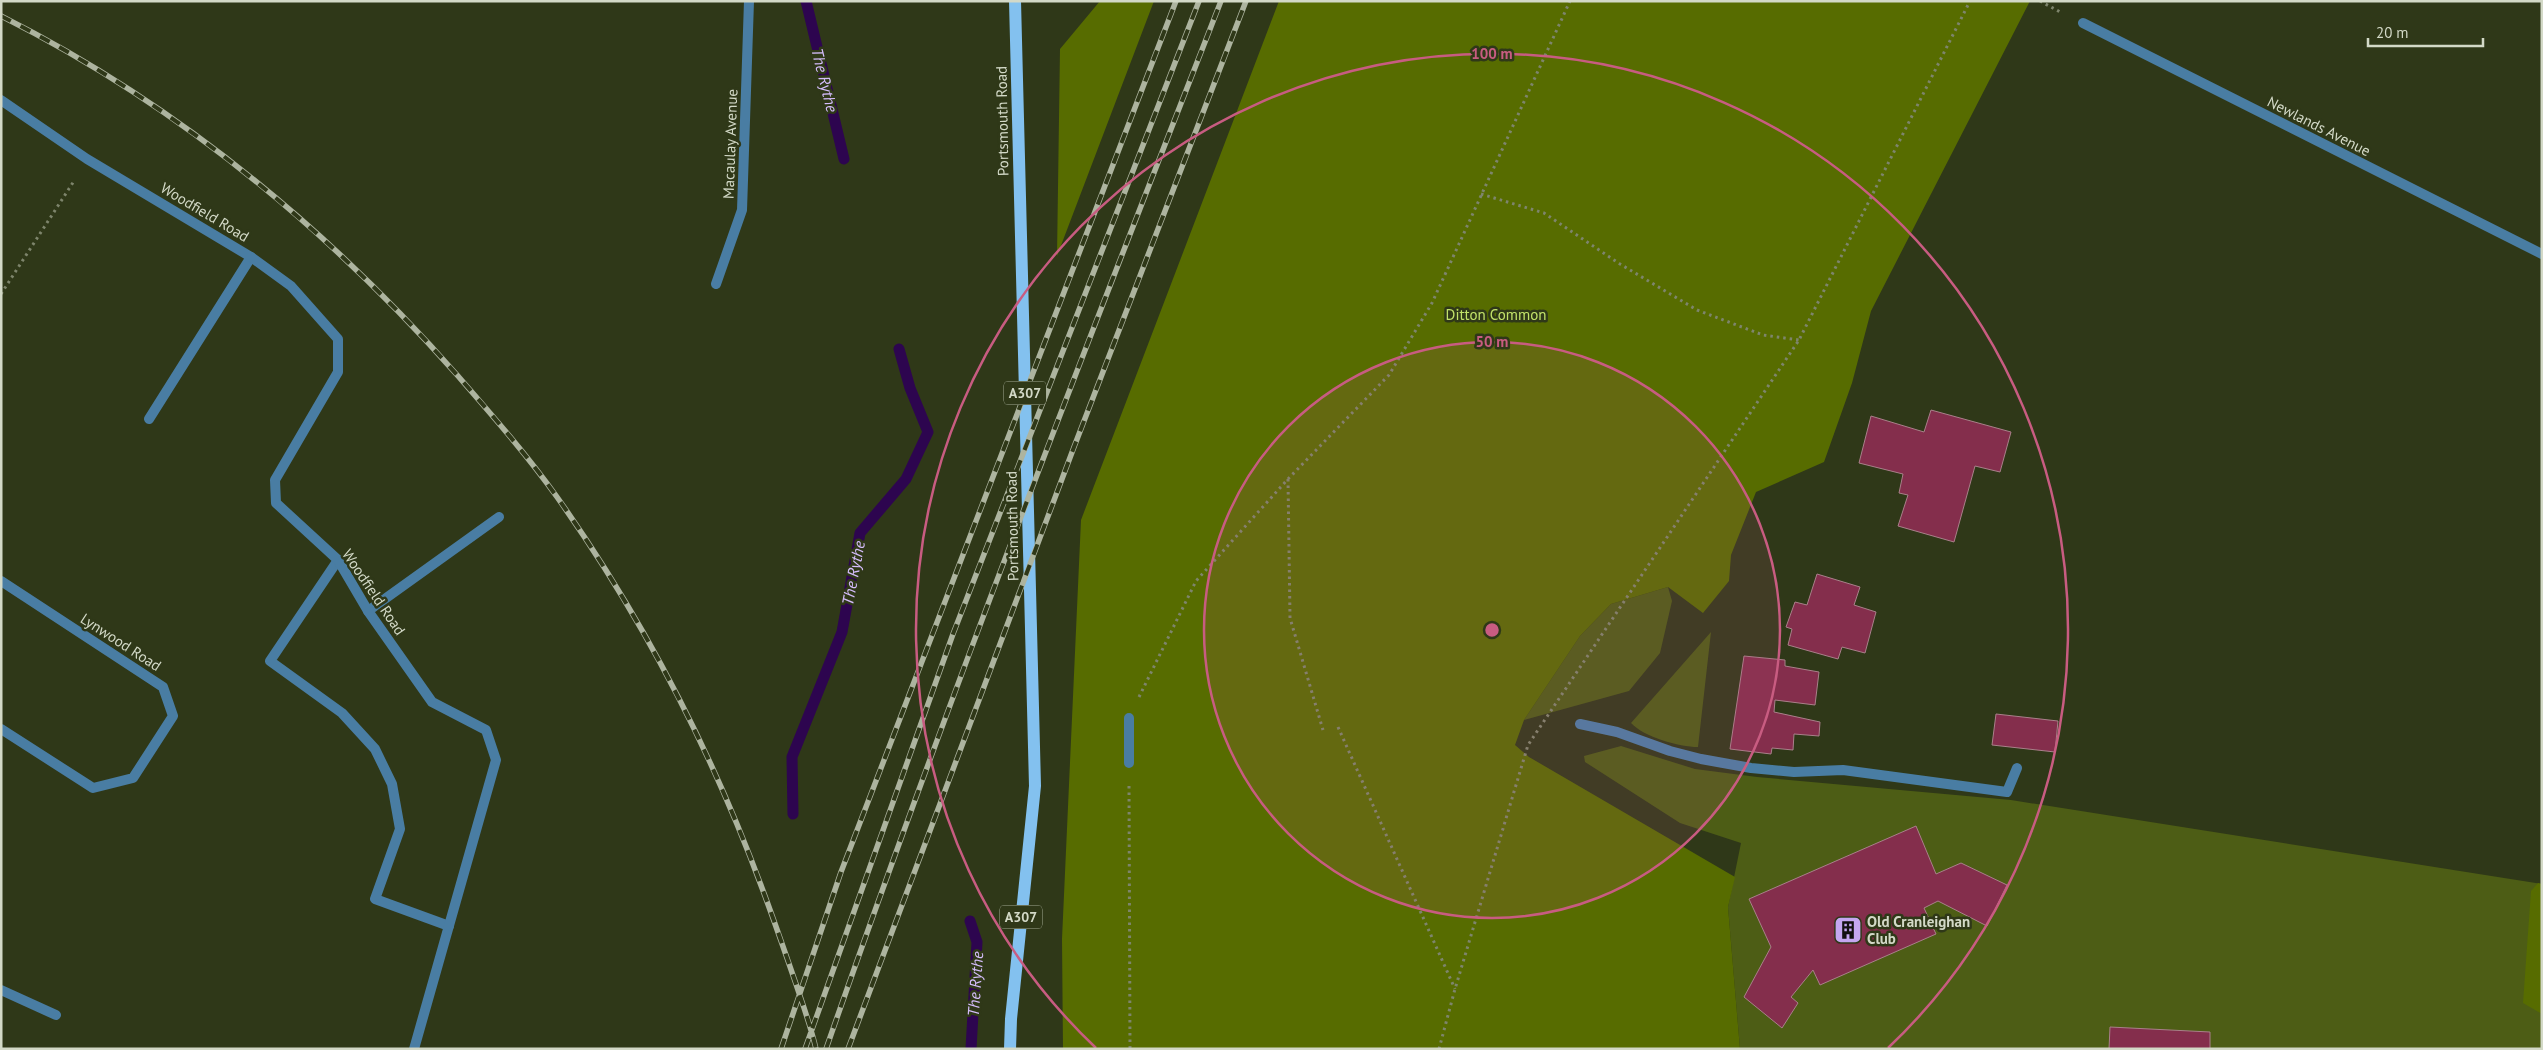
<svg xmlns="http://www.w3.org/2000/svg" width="2543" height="1050" viewBox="0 0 2543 1050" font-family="'PT Sans',sans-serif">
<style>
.green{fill:#4d5d15}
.forest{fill:#576c00}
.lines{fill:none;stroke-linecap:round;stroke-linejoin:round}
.stream{stroke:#2d054f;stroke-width:11}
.building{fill:#842e4c;stroke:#a9808a}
.path{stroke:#7e856c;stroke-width:3;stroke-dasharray:2.5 4;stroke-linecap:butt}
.service{stroke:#497da3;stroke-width:10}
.minor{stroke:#497da3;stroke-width:10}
.primary{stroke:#83c1ef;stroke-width:12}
.rail-casing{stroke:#adb49f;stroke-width:5.5}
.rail{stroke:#2f3818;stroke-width:4;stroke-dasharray:11;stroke-linecap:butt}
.ring{fill:none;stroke:#c85c81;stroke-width:2.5}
.labels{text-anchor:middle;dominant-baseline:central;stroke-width:5;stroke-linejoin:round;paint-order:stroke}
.shield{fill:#2f3818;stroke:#a2a992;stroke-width:1}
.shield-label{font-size:14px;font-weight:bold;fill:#d3d9c7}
.street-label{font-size:15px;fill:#d3d9c7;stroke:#2f3818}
.park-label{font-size:15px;fill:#c2e269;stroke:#2f3818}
.poi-label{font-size:15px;font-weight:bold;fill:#d3d9c7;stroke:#2f3818;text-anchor:start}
.water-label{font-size:16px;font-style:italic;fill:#d5bdfc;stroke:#2f3818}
.centre{fill:#c85c81;stroke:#2f3818;stroke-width:2.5}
.ring-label{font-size:15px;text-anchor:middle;font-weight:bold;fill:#c85c81;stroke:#2f3818;stroke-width:5;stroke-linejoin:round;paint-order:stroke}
</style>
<rect width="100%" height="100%" fill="#2f3818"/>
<path class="green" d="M1668,587L1672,601L1660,653L1629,691L1524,720L1580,636L1611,604Z
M1711,632L1698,747C1679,747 1644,737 1631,723Z
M1621,746L1695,769L1757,777L2011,800L2542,884V1049H1740L1728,907L1741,843L1680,823L1585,762L1584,756Z"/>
<path class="forest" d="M1100,1H1154L1057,256L1060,49Z
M1279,1H2030L1871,311L1852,383L1824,462L1756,492L1731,555L1729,581L1703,613L1668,587L1611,604L1580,636L1524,720L1515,745L1529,757L1735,877L1728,907L1740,1049H1063L1062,939L1081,520Z
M2538,883L2542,884V1014L2523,1003L2531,891Z"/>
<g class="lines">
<path class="stream" d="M806,1L844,159
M793,814L792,757L842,632L860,533L906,479L928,432L910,388L899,349
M970,921L977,942L971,1049"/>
</g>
<path class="building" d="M1931,410L2011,432L2000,472L1975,466L1954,542L1898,526L1908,495L1899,493L1903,474L1859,463L1871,416L1924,432Z
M1817,574L1860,587L1854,605L1876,612L1865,653L1842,647L1838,659L1788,645L1792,629L1786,627L1795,602L1807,605Z
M1744,656L1785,660V666L1819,672L1815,705L1775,700L1774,712L1820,722L1819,736L1794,734L1793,750L1772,748L1771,754L1730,749Z
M1996,714L2058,721L2055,752L1992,745Z
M1916,826L1936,874L1961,863L2007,885L1987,926L1938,901L1924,908L1936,934L1820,985L1813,970L1791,997L1798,1003L1782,1028L1744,997L1771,947L1749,899Z
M2110,1027L2210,1032V1049H2109Z"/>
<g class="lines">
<path class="path" d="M2040,1L2062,13
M1481,194L1544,213L1620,264L1697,310L1763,335L1799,340
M1,294L74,181
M1288,479L1290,618L1323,730
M1139,697L1196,581L1288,479L1389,375L1432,303L1570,1
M1338,727L1455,989
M1129,786L1130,1049
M1439,1049L1455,989L1528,745L1799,340L1970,1"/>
<path class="service" d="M149,419L251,257
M338,560L270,661L342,713L375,749L392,784L400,829L375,899L449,926
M368,611L499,517
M1580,724L1617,732L1670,751L1701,759L1751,768L1794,772L1843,770L2007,792L2017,768
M1129,763V718"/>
<path class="minor" d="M2083,23L2542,254
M1,100L87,159L251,257L291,286L338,339V372L275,480L276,503L338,560L368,611L432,702L486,730L496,760L414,1049
M716,284L742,210L749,1
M1,581L163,687L173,716L133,778L93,788L1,729
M1,990L56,1015"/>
<path class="primary" d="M1010,1049L1011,1019L1035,786L1015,1"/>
<defs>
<path id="rail" d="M1,16C176,104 329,230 458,376C492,415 527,455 557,497C642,617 711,750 762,888C774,920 785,952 796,984C803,1005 811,1027 816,1049
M781,1049L841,872L1176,1
M805,1049L953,634L1199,1
M826,1049C949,696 1085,349 1221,1
M848,1049L1074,447L1246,1"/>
</defs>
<use href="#rail" class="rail-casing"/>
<use href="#rail" class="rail"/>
</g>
<circle cx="1492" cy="630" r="288" fill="#c85c81" fill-opacity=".12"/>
<g class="ring">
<circle cx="1492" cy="630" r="288"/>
<path d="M1096 1048A576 576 0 1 1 1888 1048"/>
</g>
<defs>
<symbol id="building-square" viewBox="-11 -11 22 22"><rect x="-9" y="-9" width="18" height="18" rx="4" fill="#c4a7f1" stroke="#2f3818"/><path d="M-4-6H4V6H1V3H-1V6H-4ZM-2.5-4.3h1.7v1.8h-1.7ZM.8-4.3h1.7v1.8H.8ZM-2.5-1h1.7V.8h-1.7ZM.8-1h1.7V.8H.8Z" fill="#111"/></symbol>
</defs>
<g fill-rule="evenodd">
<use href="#building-square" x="1832" y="914" width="32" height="32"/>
</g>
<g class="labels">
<g class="shield">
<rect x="1004" y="381.5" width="42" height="23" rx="4"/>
<rect x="1000" y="905.5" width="42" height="23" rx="4"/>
</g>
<g class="shield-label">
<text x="1025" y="393">A307</text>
<text x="1021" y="917">A307</text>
</g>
<g class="street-label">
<text transform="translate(1002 121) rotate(-91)">Portsmouth Road</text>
<text transform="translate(2319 126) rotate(27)">Newlands Avenue</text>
<text transform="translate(730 144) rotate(-88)">Macaulay Avenue</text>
<text transform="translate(205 212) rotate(31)">Woodfield Road</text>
<text transform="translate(1012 526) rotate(-91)">Portsmouth Road</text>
<text transform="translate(374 592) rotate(56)">Woodfield Road</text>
<text transform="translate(121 642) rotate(33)">Lynwood Road</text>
</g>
<g class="park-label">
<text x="1496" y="314">Ditton Common</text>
</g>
<g class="poi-label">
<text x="1867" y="921">Old Cranleighan<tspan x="1867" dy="17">Club</tspan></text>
</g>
<g class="water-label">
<text transform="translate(825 80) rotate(76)">The Rythe</text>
<text transform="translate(853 573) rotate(-79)">The Rythe</text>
<text transform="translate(975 984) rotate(-86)">The Rythe</text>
</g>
</g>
<circle cx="1492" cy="630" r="8" class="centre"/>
<g class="ring-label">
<text x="1492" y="59">100 m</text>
<text x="1492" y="347">50 m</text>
</g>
<rect width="2543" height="1050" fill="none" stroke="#d3d9c7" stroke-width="5"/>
<path d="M2368 38v8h115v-8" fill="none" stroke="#d3d9c7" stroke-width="2.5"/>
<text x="2376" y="38" font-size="15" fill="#d3d9c7" stroke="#2f3818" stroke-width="4" paint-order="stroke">20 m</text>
</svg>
